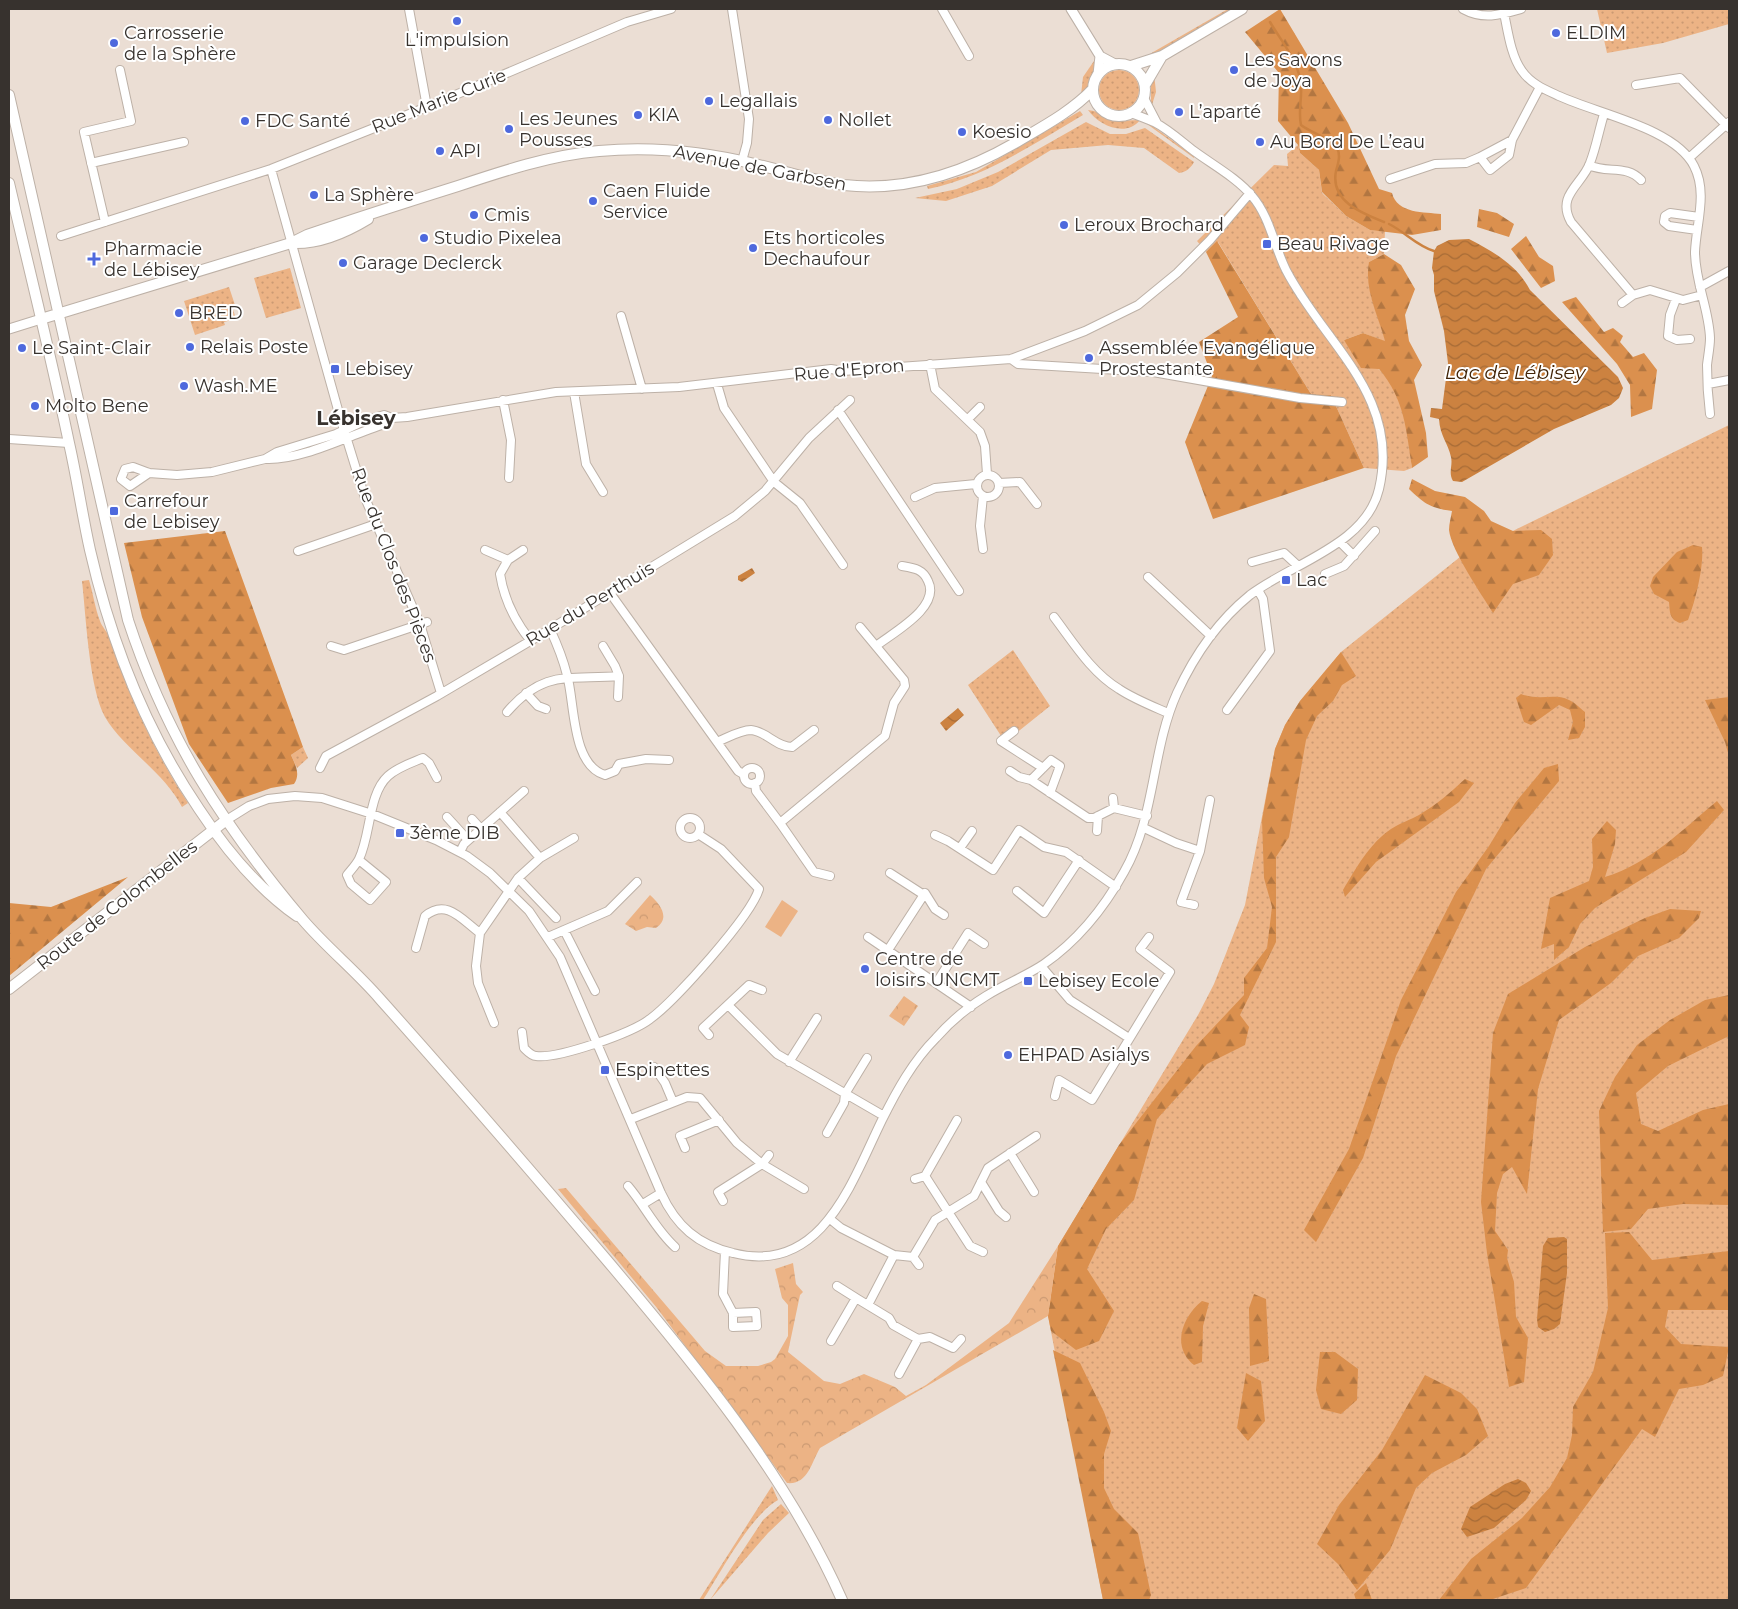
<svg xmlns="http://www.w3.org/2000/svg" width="1738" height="1609" viewBox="0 0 1738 1609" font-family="Montserrat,sans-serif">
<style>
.grass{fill:url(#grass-dots)}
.forest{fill:url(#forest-firs)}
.park{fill:url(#park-crowns)}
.pitch{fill:#ecb385}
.water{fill:url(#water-waves)}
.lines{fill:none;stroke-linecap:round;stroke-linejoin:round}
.stream{stroke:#cc8240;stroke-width:2.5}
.minor-casing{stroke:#bdb1a7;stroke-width:10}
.tertiary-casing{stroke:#bdb1a7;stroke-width:11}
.secondary-casing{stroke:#bdb1a7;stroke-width:12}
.minor{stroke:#fff;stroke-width:8}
.tertiary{stroke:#fff;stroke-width:9}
.secondary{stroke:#fff;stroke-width:10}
.poi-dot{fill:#4e69dd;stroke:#fff;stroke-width:2}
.labels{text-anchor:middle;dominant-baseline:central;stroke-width:4;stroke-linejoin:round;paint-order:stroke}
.poi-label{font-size:18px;fill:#37322e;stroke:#fff;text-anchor:start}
.street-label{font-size:18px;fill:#37322e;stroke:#fff}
.water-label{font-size:19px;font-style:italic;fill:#422407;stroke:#fff}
.quarter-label{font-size:20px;font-weight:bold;fill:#37322e;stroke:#fff}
</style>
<defs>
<pattern id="grass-dots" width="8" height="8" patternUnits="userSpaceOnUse" patternTransform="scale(1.25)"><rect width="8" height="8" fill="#ecb385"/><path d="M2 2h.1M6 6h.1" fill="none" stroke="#cb9a73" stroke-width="1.8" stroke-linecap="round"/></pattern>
<pattern id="forest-firs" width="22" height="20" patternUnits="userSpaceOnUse" patternTransform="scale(1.25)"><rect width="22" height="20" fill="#db904e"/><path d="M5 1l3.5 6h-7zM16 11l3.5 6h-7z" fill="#b27641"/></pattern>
<pattern id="park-crowns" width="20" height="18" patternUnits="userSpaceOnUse" patternTransform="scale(1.25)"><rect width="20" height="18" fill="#ecb385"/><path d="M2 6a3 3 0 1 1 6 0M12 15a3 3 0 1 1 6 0" fill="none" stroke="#cb9a73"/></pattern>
<pattern id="water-waves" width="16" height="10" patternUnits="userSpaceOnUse" patternTransform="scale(1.25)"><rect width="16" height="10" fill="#cc8240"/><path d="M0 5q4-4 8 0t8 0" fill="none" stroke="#a66b36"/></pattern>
</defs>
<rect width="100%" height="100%" fill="#ebded4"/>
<path class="grass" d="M1228,9H1233L1149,57L1148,55Z
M1597,9H1729V24L1663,43L1607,53Z
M1094,61C1097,71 1089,88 1081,95L1083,77Z
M1099 90a20 20 0 1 1 40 0a20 20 0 1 1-40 0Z
M1154,73L1156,92L1151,108V84Z
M1088,110L1094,111L1114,121L1140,120C1126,138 1098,125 1088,110Z
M1080,111L1083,115C1033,144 986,177 928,189L927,186L976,172Z
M1086,122L1110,134H1126L1145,128L1194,162C1191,168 1186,172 1179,173L1144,148L1108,145L1051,150L992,186L946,201L915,198L957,189L998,172Z
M1148,123L1194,156V158L1147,124Z
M1298,145L1300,153L1319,170L1322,193L1346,216L1370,230L1385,231L1384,254L1369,262L1371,296L1386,342L1363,333L1344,340C1361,354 1380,367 1392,385C1408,408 1408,441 1412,468L1404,471L1364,468L1331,395L1311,394L1218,242L1206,252L1197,241L1274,165L1288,166L1287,154Z
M290,268L301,308L266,318L254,278Z
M229,287L235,305L232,306L236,319L224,322L225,325L195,335L184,301Z
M1729,425V1600H1103L1048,1316L1058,1246L1198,1015L1214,984L1245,905L1275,749L1285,725L1300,701L1341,652L1460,557Z
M89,580C93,593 95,608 100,621C102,627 107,631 109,637C129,696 154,751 188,803L182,807C164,772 123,748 105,717C89,688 86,616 82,581Z
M1013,650L1050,706L1005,742L968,685Z
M303,747L308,758L297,768L291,755Z
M772,1486L778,1500C750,1516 721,1572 703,1600H699Z
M781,1504L789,1513L768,1533L710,1600L763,1520Z"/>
<path class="forest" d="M1280,9L1348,123L1379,189L1392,193C1397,214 1425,212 1441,214V230L1412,235L1370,230L1346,216L1322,192L1319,170L1300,153L1298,145L1278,121L1279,73L1245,32Z
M1479,209L1497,213L1514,224L1509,237L1477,227Z
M1526,236L1539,257L1553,266L1555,281L1541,288L1511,249Z
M1217,241L1311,394L1331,395L1364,468L1213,519L1185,442L1212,376L1199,342L1238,317L1206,252Z
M1384,254L1401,265L1415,289L1405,315L1409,341L1422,365L1414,380L1426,433L1428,457L1412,468C1406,429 1405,400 1379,369L1361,368L1344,340L1363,333L1385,341C1378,315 1364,290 1369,262Z
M1576,297L1604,332L1613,328L1623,336L1620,342L1633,357L1644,353L1657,370L1652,409L1631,417L1630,385L1617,364L1562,302Z
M1412,479L1435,491L1465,497L1484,511L1491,521L1513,531L1541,530L1552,539L1553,555L1539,575L1513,584L1493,613C1482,595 1451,550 1449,530C1449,524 1451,517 1452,511C1430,508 1425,504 1409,489Z
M225,531L303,747L291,755C295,764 301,774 294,784L271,788L228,803L189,744L142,617L124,543Z
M1693,545L1702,547C1704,567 1695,602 1688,620L1680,623C1669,619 1670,612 1669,602L1654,594L1650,586L1653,577L1677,552Z
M1341,652L1356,676L1342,685L1333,701L1317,716L1306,740L1289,837L1276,857V942L1240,1015L1249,1027L1245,1045L1207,1064L1157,1119L1134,1200L1106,1229L1087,1269L1114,1311L1099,1341L1076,1350L1051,1331L1048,1316L1058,1246L1119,1145L1196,1046L1244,995V978L1267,948L1272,907L1264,878L1262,820L1275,749L1285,725L1300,701Z
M1521,694C1539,701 1555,693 1569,700C1574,702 1580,708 1585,712V727L1579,738L1568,740L1573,722L1570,710L1559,705L1531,725L1524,722L1516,698Z
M1729,697V756L1725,742L1705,700Z
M1558,764L1559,781L1486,869L1396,1056L1363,1158L1316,1242L1304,1230L1349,1149L1401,1000L1456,892L1489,846L1515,803L1544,768Z
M1465,779L1474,783L1459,802L1376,862L1345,897L1343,890C1356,868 1370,843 1391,829C1400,823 1410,820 1419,815C1436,805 1451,792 1465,779Z
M1717,801L1724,810L1686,852L1595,908L1580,924L1569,947L1554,960V944L1541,949L1550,898L1589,881L1593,867L1592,839L1607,821L1616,830L1615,844L1605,877C1650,863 1682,830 1717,801Z
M128,877L9,976V903L51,907Z
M1670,909L1701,911L1699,918L1679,938L1638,956L1611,983L1559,1020L1538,1089L1527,1194L1512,1167L1503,1174L1497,1193L1495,1231L1508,1250L1507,1258L1514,1282L1516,1317L1528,1338L1524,1382L1509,1387L1487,1253L1481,1202L1493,1033L1508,994L1585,947L1645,918Z
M1729,995V1036L1668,1066L1636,1093L1641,1124L1658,1131L1703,1110L1729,1104V1205L1683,1204L1648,1209L1631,1229L1603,1232L1599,1111L1615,1077L1637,1045L1670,1020L1705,1000Z
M1629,1232L1652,1260L1729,1251V1310H1668L1665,1327L1681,1344L1729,1347L1723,1376L1703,1385L1679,1389L1655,1437L1642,1429L1526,1588L1490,1600H1439L1471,1559L1522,1518L1550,1487L1567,1458L1572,1435L1573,1407L1593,1372L1608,1308L1605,1233Z
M1254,1294L1266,1299L1269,1361L1250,1366L1249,1308Z
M1202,1301L1209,1303L1203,1326L1202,1362L1194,1365C1171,1347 1182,1317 1202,1301Z
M1053,1350L1080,1363L1104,1412L1111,1431L1104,1454V1488L1114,1509L1138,1533L1151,1595L1149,1600H1103Z
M1320,1352H1335L1358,1369L1357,1400L1341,1414L1321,1409L1316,1390Z
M1246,1373L1261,1381L1265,1421L1248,1441L1237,1428Z
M1425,1375L1461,1393L1477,1409L1488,1436L1466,1455L1432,1473L1416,1488L1390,1550L1357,1590L1338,1564L1317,1544L1339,1505L1382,1450Z
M1366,1583L1372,1600H1356L1354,1594Z"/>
<path class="park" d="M650,895C660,904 671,918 656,928L647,927L636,931L625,924Z
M904,996L918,1006L904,1026L889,1016Z
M566,1188L705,1351L726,1366H758L771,1362L775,1359L788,1336V1305L782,1298L775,1269L793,1263L796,1284L803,1292L800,1295L788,1352L824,1381L840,1384L864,1374L895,1387L906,1396L926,1385L1009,1323L1058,1246L1048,1316L820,1448C811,1463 808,1485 787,1483L657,1308L558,1189Z"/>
<path class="pitch" d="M782,900L798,911L781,937L765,927Z"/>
<path class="water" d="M1469,239C1494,252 1517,265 1530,290L1618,377L1623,388L1619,398L1611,405L1554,429L1462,482L1453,481C1448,472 1453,466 1451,457C1448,443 1440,436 1439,419L1430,417L1431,408L1442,409L1448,363L1444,331L1434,291V275L1432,268L1434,251L1437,246L1449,240Z
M752,568L755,573L742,582L738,580V576Z
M958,708L964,715L946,731L940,723Z
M1564,1237L1567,1239V1273L1560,1324L1554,1329L1545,1332L1538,1327L1537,1319L1543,1246L1548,1238Z
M1518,1479L1526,1483L1531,1491L1526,1500L1494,1528L1467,1537L1461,1529L1470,1507L1505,1484Z"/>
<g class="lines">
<path class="stream" d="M1270,22C1281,41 1300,63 1301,86C1302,99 1298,112 1301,125C1311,133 1329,137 1337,148C1341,155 1338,164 1336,171C1330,201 1361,213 1384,222
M1389,224C1405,232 1417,246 1434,251"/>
<defs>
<path id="minor" d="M409,9L427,107
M732,9L749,119L747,143L742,161
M942,9L969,56
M1463,9C1483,20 1500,15 1521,9
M1504,13C1508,32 1511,56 1522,71C1531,84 1546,90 1559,96C1598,114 1675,128 1694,166C1708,193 1696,224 1695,252C1695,282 1709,309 1710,338C1710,347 1708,356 1707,365C1707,381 1708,398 1710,414
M1636,85L1680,78L1729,128
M1144,98L1157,123
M1604,114C1599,130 1596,148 1590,163C1582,185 1556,195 1571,222L1633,295
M1480,157L1512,140
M1689,158L1729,122
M91,163L184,142
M1589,165C1607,174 1626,164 1641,180
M271,169L340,417L365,498L420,624L441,693
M1390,179L1435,164L1466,163L1480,157L1490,170L1509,155L1512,140L1540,87
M105,222L84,132L131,121L120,70
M1697,230L1669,226L1664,222L1665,216L1670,213L1699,217
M61,236L271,169L427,107L627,22L671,9
M1700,287L1729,271
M1676,299L1670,315L1668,336L1677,340L1690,339
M1622,303L1633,295L1650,290L1683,300L1702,295
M621,316L642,389
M1011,359L1018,364L1153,372L1300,398L1342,402
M930,364L935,389L980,432L985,446L987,474
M717,384L724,408L774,482L800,503L843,565
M1708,384L1729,380
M574,392L586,464L603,492
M503,400L511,440L509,478
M838,410L959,591
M968,419L980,407
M9,439L69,443
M267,459C303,460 349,435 385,424L392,418
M149,473L130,486L121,479L125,469L133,467L149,473L177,475L212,472L265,459L277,452L336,434L364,421L384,415L392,418L407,417L556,392L679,387L831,369L843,371L1011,359L1085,331L1138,305L1177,273L1210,240L1250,193
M977 486a11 11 0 1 1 22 0a11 11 0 1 1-22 0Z
M999,483L1020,482L1037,504
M983,496L980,526L983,549
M915,497L935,488L976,484
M1340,542L1354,556
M485,550L508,560
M523,550L508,560L500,574C504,599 514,620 530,640
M298,551L376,524
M1252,562L1284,553L1297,565
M1325,574L1344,566L1375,531
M1148,577L1211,636
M610,593L717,742L738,771L743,774
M1054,617C1073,642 1091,672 1119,689C1134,699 1152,706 1168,713
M550,629C557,644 563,659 567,675C575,702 571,765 605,775L615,771L619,764L646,759L669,760
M331,646L344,650L427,622
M876,646C894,632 941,607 928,581C923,569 914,568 902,566
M526,693L538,706L546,709
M618,697L619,676
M1227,710L1270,651L1263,599L1258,590
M507,712C544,669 568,680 619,676L615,666L603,646
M1014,731L1001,741L1043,768
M717,742C727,738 740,730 751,730C766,731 776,747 792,747L814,730
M744 776a8 8 0 1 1 16 0a8 8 0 1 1-16 0Z
M320,768L326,756L437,696L542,634L735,516L765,491L809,438L850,400
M1010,771L1019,777L1031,780
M755,783L756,791L780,823
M1050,793L1060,766L1051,760L1031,780L1088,818H1094L1114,808L1147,816
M1113,798L1114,808
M500,812L540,858
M447,817L468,840
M680 828a10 10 0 1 1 20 0a10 10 0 1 1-20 0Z
M472,819L481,829
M225,821L249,806L268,799L295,796L322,798L372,814L436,840L467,856L490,873L529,911L560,957L661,1193C676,1226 698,1245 733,1253C822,1276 852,1181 882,1120C897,1090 913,1061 936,1038C950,1022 968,1007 986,996C1005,984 1026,976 1044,964C1077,941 1104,908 1124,872C1156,816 1151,751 1177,693C1194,656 1218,621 1250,595C1292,563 1366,545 1379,489C1401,395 1324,344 1286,270C1274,246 1270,217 1252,196C1237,178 1213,165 1194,151C1181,141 1168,129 1154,122C1147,119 1139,116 1131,113
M1144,828L1176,843L1200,851
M1097,831L1098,816
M935,835L948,841L993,870L1019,830L1044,847L1066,852L1116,887
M960,848L972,831
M460,852L464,844L524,791
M359,860L386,882L370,900L351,884L347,875C351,870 356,865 359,859C371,835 368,794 388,776C398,767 411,763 423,758L429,763L437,778
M890,873L924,895
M830,876L814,872L780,823L885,736L894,703L905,686L904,680L860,627
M518,878L556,918
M1017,891L1044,913L1079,860
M1194,905L1181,902L1200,851L1210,800
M564,930L595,991
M548,937L608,911L637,882
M868,937L971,1007
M416,948L425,916C447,898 462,920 480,933
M888,950L925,893L935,909L944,915
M1041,966L1070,1000L1129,1038
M937,982L968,933L984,944
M728,1005L777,1054L884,1116
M494,1023L478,983L476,966L480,933L518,878L540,858L574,838
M522,1032L524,1048C527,1051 531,1056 536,1056C558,1059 632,1033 650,1019C675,1001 751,916 759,889L721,849L698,834
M709,1035L703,1028L749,985L762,990
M789,1062L817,1018
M654,1067L665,1083L673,1102
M1055,1096L1059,1080L1092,1100L1170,972L1140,949L1149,937
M631,1119L687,1097L700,1098L737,1143L762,1164L804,1189
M957,1120L925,1176L970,1246L983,1252
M827,1133L844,1103L845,1094L867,1058
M685,1148L680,1136L719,1120
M1010,1153L1034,1192
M915,1179L925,1176
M981,1182L999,1211L1006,1217
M628,1186C645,1206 656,1230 675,1247
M723,1201L718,1192L762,1164L769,1155
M643,1204L661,1193
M830,1219L841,1228L894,1255L913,1257
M725,1251L723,1294L733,1313L756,1312L757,1326L733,1327V1313
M913,1257L935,1220L974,1196L988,1168L1036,1136
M913,1257L919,1265
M837,1286L856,1298
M868,1305L894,1255
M831,1341L856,1298L889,1318L893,1325L918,1339L930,1337L953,1348L961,1339
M899,1374L918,1339"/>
<path id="tertiary" d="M1071,9L1100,56
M1100,56L1115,64
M1098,74L1100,56
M9,329L41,319"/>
<path id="secondary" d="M1093 90a26 26 0 1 1 52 0a26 26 0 1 1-52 0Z
M1131,66L1162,56L1242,9
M1145,85L1162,56
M9,95L128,620C167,739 223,825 303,920C327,948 356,971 380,999C456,1084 531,1171 605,1258C693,1362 787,1475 842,1600
M9,183C29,269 51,356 69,443C77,478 82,514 90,550C111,642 146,731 199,809C226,850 257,888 297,916
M293,243C320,244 345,233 368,219
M41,319L291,243L307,235C357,218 407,202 458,186C503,171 551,155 599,151C653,146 707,152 759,165C788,172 815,181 844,185C905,192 963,173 1015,143C1042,127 1071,112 1093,89
M9,989L225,821"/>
</defs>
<use href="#minor" class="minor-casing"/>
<use href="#tertiary" class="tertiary-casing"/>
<use href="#secondary" class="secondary-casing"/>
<use href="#minor" class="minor"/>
<use href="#tertiary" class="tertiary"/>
<use href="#secondary" class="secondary"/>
</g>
<g class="poi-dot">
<circle cx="457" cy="21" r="5"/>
<circle cx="1556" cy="33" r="5"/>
<circle cx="114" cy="43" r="5"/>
<circle cx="1234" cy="70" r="5"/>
<circle cx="709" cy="101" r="5"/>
<circle cx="1179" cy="112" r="5"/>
<circle cx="638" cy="115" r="5"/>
<circle cx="828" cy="120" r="5"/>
<circle cx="245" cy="121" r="5"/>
<circle cx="509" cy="129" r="5"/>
<circle cx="962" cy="132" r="5"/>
<circle cx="1260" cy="142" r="5"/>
<circle cx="440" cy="151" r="5"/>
<circle cx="314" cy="195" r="5"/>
<circle cx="593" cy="201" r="5"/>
<circle cx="474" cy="215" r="5"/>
<circle cx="1064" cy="225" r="5"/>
<circle cx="424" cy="238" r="5"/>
<rect x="1262" y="239" width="10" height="10" rx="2.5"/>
<circle cx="753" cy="248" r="5"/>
<path d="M91.5 251.5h5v5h5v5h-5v5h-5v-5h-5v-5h5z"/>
<circle cx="343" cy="263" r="5"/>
<circle cx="179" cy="313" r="5"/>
<circle cx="190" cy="347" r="5"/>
<circle cx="22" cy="348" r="5"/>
<circle cx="1089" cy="358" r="5"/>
<rect x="330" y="364" width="10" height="10" rx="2.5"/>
<circle cx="184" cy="386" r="5"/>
<circle cx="35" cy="406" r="5"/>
<rect x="109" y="506" width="10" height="10" rx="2.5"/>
<rect x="1281" y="575" width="10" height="10" rx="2.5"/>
<rect x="395" y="828" width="10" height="10" rx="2.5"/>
<circle cx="865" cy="969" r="5"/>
<rect x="1023" y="976" width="10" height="10" rx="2.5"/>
<circle cx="1008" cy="1055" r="5"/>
<rect x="600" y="1065" width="10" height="10" rx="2.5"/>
</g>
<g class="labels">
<g class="poi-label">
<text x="124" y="33">Carrosserie<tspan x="124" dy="21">de la Sphère</tspan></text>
<text x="1566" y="33">ELDIM</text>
<text x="457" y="40" text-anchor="middle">L'impulsion</text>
<text x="1244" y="60">Les Savons<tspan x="1244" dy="21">de Joya</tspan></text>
<text x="719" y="101">Legallais</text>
<text x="1189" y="112">L’aparté</text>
<text x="648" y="115">KIA</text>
<text x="519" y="119">Les Jeunes<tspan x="519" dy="21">Pousses</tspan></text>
<text x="838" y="120">Nollet</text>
<text x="255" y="121">FDC Santé</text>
<text x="972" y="132">Koesio</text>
<text x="1270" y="142">Au Bord De L’eau</text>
<text x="450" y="151">API</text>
<text x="603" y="191">Caen Fluide<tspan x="603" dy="21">Service</tspan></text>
<text x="324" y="195">La Sphère</text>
<text x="484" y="215">Cmis</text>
<text x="1074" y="225">Leroux Brochard</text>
<text x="434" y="238">Studio Pixelea</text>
<text x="763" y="238">Ets horticoles<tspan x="763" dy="21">Dechaufour</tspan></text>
<text x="1277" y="244">Beau Rivage</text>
<text x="104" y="249">Pharmacie<tspan x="104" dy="21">de Lébisey</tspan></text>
<text x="353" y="263">Garage Declerck</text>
<text x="189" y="313">BRED</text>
<text x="200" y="347">Relais Poste</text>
<text x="32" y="348">Le Saint-Clair</text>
<text x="1099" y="348">Assemblée Evangélique<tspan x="1099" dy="21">Prostestante</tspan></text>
<text x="345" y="369">Lebisey</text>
<text x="194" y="386">Wash.ME</text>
<text x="45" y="406">Molto Bene</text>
<text x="124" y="501">Carrefour<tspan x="124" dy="21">de Lebisey</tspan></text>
<text x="1296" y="580">Lac</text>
<text x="410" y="833">3ème DIB</text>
<text x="875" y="959">Centre de<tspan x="875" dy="21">loisirs UNCMT</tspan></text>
<text x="1038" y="981">Lebisey Ecole</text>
<text x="1018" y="1055">EHPAD Asialys</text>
<text x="615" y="1070">Espinettes</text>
</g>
<g class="street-label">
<text transform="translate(439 101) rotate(-22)">Rue Marie Curie</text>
<text transform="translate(760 168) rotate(11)">Avenue de Garbsen</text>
<text transform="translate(849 370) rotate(-5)">Rue d'Epron</text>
<text transform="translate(394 565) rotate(69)">Rue du Clos des Pièces</text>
<text transform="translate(590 604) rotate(-31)">Rue du Perthuis</text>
<text transform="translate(117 905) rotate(-38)">Route de Colombelles</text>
</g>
<g class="water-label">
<text x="1515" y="372">Lac de Lébisey</text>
</g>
<g class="quarter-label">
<text x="356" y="418">Lébisey</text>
</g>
</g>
<rect width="1738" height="1609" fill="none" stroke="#37322e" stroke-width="20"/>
</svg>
